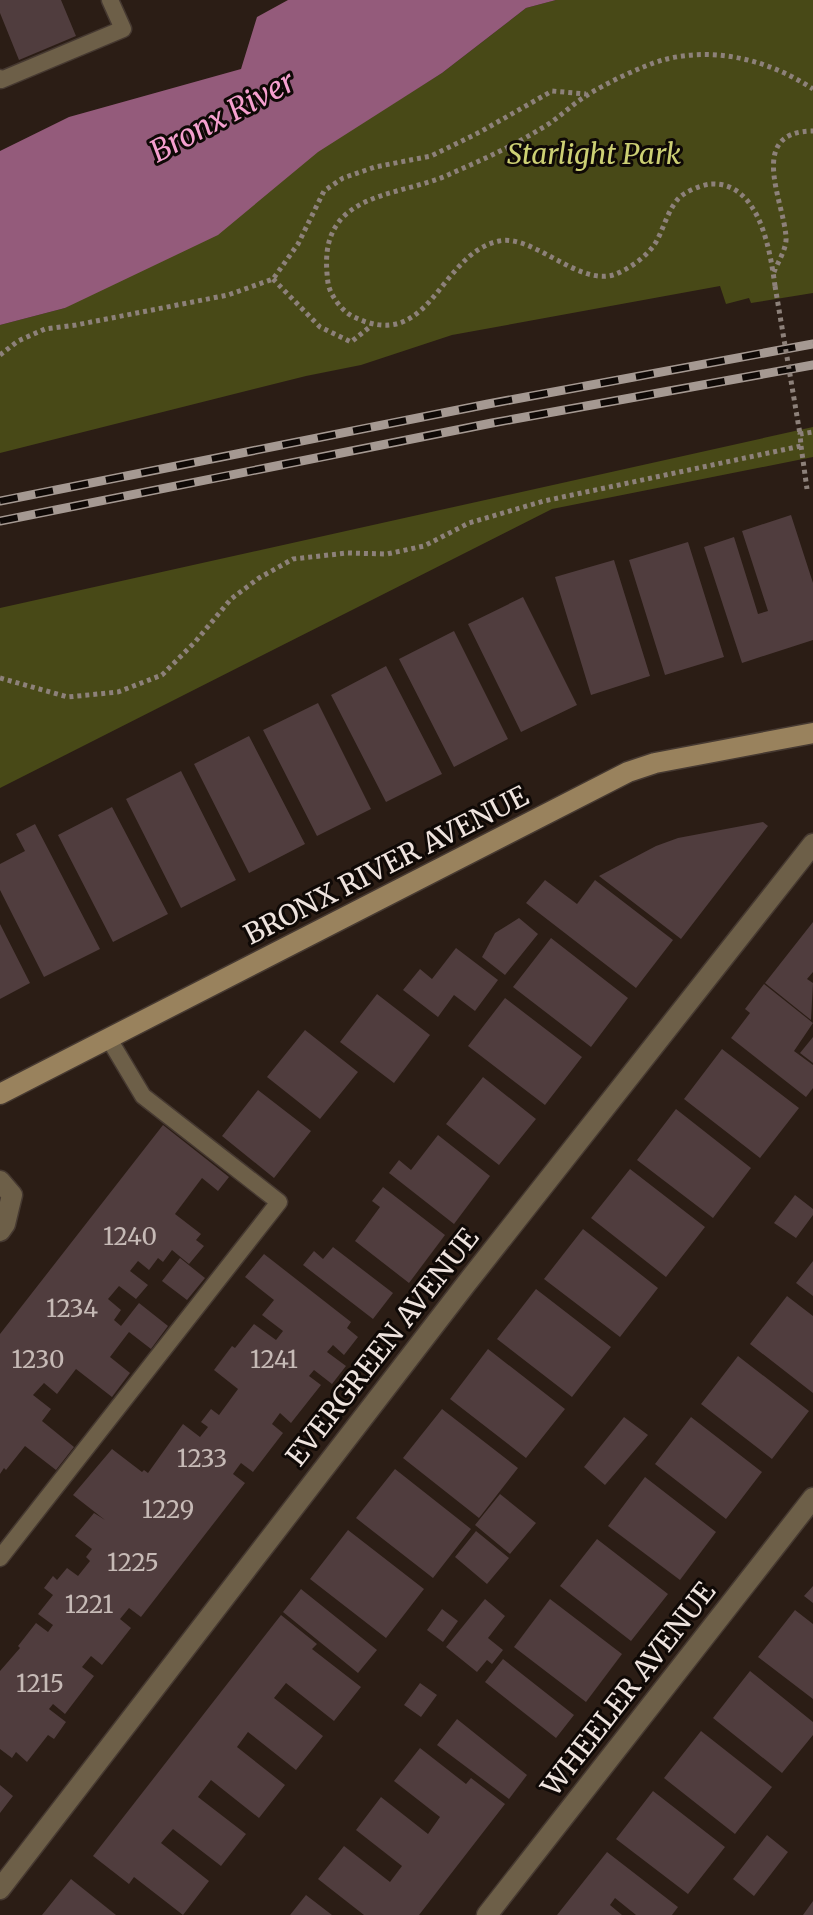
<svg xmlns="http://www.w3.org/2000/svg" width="813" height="1915" viewBox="0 0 813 1915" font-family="Merriweather,serif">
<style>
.green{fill:#484917}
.water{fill:#945b7b}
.building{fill:#503d3e}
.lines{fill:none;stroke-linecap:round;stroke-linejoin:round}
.lane-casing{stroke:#463931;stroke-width:19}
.street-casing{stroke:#463931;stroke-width:23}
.secondary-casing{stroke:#463931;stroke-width:23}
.path{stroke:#8d817a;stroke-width:5;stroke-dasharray:4 4;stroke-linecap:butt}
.lane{stroke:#6d5f48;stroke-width:16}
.street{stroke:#6d5f48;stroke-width:20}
.secondary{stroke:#99825d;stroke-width:20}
.rail-casing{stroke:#a59992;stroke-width:9}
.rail{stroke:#0f0906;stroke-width:6;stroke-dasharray:18;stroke-linecap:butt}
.path-bridge{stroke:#8d817a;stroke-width:5;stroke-dasharray:4 4;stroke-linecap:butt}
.labels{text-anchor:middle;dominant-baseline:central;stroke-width:6;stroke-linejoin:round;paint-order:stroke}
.number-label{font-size:24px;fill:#c6bab6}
.park-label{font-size:28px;font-style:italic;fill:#cdd074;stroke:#0f0906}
.street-label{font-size:28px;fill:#eee3de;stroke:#0f0906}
.water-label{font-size:30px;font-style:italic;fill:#f5a0cf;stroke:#0f0906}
</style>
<rect width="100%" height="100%" fill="#2b1d15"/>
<path class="green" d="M556,0H813V293L751,303L749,298L726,304L720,286L452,335L361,365L306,376L0,453V325L65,308L442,73L526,8Z
M813,427V457L552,509L0,788V608Z"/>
<path class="water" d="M288,0H556L526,8L442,73L318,152L218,235L65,308L0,325V151L69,117L241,69L257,17Z"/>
<path class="building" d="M0,0H61L76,36L19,60L0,13Z
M791,515L813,583V640L742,663L704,547L734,537L758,614L768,611L742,531Z
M688,542L724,657L665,675L629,560Z
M614,560L650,676L591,695L555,577Z
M523,597L577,705L521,732L468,624Z
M454,631L508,739L454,767L399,659Z
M386,666L442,774L386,802L331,695Z
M318,703L371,809L317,836L263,730Z
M249,736L305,844L249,873L194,764Z
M181,771L236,880L181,908L126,799Z
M112,807L168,914L113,942L58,835Z
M763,822L768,826L681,939L599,876L656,846L678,838Z
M35,824L100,949L44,977L0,890V864L25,851L16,834Z
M545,880L577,904L595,880L673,940L636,988L526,903Z
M519,918L538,934L505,975L482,957L495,933Z
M813,922V972L807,979L813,983L811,1020L765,983Z
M0,924L30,983L0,999Z
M551,938L628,998L591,1047L513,987Z
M456,948L498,980L475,1011L454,995L438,1017L403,990L420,969L432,979Z
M764,984L813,1023L794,1051L813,1065V1088L806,1097L731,1038L750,1013L745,1009Z
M377,994L430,1035L394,1083L340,1042Z
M505,998L582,1057L545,1105L468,1046Z
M305,1030L358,1072L320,1119L267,1077Z
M813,1037V1063L800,1053Z
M722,1049L799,1108L760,1158L684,1099Z
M483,1077L536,1119L499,1165L446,1124Z
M258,1090L311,1131L274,1178L222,1136Z
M676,1109L751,1168L713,1218L637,1160Z
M163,1125L229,1177L218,1191L202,1178L175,1214L201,1234L196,1240L204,1246L189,1264L172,1250L163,1262L158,1258L149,1270L138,1261L130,1271L148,1285L136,1299L119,1286L108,1299L121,1310L114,1320L121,1326L139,1303L168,1326L151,1349L129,1332L110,1357L130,1373L112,1397L76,1369L57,1394L44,1383L33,1395L51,1409L42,1421L74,1447L56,1470L25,1446L6,1470L4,1468L0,1474V1334Z
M438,1135L490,1176L454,1224L389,1173L399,1160L411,1170Z
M630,1169L705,1227L666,1277L591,1218Z
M383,1187L445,1235L409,1283L355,1241L380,1207L372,1201Z
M795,1195L813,1209V1215L796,1238L774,1223Z
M583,1229L658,1288L620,1337L544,1279Z
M333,1247L393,1293L373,1319L303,1265L314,1251L323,1259Z
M264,1254L351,1322L347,1328L358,1337L344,1355L333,1345L327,1352L346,1366L332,1384L314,1370L309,1376L321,1385L291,1423L280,1413L272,1424L283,1433L253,1472L241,1463L238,1467L233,1474L245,1483L141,1617L129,1608L120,1619L131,1628L102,1665L91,1656L82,1667L94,1676L65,1714L53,1704L49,1709L66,1722L54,1739L48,1735L27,1762L16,1752L12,1758L0,1749V1671L20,1648L18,1646L36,1623L48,1632L53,1625L38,1614L53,1595L44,1588L53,1576L57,1580L67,1568L78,1576L90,1561L86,1557L92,1549L75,1536L94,1513L105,1520L73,1495L112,1449L142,1472L144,1470L148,1473L183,1424L200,1437L208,1427L201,1422L211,1409L219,1415L238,1389L214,1370L232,1346L235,1348L254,1324L276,1340L283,1331L262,1315L274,1300L245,1277Z
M180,1258L205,1278L187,1300L162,1281Z
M813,1261V1296L796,1283Z
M536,1289L611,1347L572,1397L497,1339Z
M787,1296L813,1316V1393L750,1344Z
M488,1349L565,1409L526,1458L450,1399Z
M738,1356L809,1411L772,1459L701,1404Z
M442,1409L518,1468L479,1518L403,1458Z
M624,1417L648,1435L605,1485L584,1467Z
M691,1417L762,1472L726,1519L655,1464Z
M395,1469L471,1529L433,1578L356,1518Z
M645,1477L716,1532L680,1580L608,1526Z
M500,1494L536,1523L510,1554L475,1525Z
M348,1530L424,1589L386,1638L310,1579Z
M476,1531L509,1558L487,1584L455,1557Z
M597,1539L668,1594L631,1641L560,1586Z
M813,1586V1603L804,1596Z
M301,1589L377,1650L358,1673L283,1612Z
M485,1599L505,1616L488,1638L503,1650L492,1664L487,1660L477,1672L446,1647Z
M550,1599L622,1654L586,1702L514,1647Z
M442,1609L458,1621L443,1642L427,1630Z
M795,1610L813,1624V1699L758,1657Z
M281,1615L317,1644L312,1649L361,1687L334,1721L286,1683L274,1698L323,1736L296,1770L248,1732L237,1747L285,1785L259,1818L211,1780L198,1797L246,1834L221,1866L173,1829L166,1837L161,1843L209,1881L183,1915L134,1877L129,1884L93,1856Z
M503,1659L574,1715L556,1738L485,1682Z
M750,1671L813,1722V1735L782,1773L713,1718Z
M420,1683L437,1695L421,1717L404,1705Z
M457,1719L527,1775L509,1799L437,1745Z
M701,1731L772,1787L735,1834L664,1778Z
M420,1748L466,1784L471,1778L505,1804L419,1915H364L318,1879L344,1846L390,1882L402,1866L356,1830L381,1797L428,1834L440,1817L394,1781Z
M0,1785L13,1796L0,1813Z
M653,1791L725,1847L688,1894L616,1839Z
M767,1835L788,1852L754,1896L733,1879Z
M607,1852L678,1907L672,1915H636L615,1898L610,1905L622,1915H557Z
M71,1879L116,1915H42Z
M306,1895L332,1915H290Z
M813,1901V1915H803Z"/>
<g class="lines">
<defs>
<path id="lane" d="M0,78L1,80L123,29L110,0
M0,1558L279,1202L143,1096L109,1039"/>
<path id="street" d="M0,1181L12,1195L5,1224L0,1231
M0,1889L466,1284L813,844
M487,1915L813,1498"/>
<path id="secondary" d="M0,1094L628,772L655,763L813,733"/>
</defs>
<use href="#lane" class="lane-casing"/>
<use href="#street" class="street-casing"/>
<use href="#secondary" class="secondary-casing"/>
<path class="path" d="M774,272C778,262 787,248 786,237C784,202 746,131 813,131
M273,279L320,327L351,342L371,326
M775,286C770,249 759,181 710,184C701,185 684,192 678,199C667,212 664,228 656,242C648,256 628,270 613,275C577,285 533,234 499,241C438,254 431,356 352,316C342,311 330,295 328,283C325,259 325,235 344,216C371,191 416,190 450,174C482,160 513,146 542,128C558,119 571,105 586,96C602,85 644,65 663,60C714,46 769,60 813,89
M0,355L18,341L45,329L76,325L228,295L273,279L298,244L324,191L343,178L375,167L431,156L480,132L552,91L586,94
M801,446L807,489
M0,678L68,697L118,692L162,675L195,642L231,599L259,578L293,559L347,553L387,554L424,546L469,523L544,501L801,446L800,434L813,432"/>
<use href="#lane" class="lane"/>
<use href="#street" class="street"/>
<use href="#secondary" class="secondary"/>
<defs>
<path id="rail" d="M0,501L488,404L813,344
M0,521L492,423L813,365"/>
</defs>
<use href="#rail" class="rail-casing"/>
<use href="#rail" class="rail"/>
<path class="path-bridge" d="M775,286L800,434"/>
</g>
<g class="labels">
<g class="number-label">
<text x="130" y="1236">1240</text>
<text x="72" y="1308">1234</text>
<text x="38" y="1359">1230</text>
<text x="274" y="1359">1241</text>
<text x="202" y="1458">1233</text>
<text x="168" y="1509">1229</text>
<text x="133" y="1562">1225</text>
<text x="89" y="1604">1221</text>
<text x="40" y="1683">1215</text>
</g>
<g class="park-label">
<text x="594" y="154">Starlight Park</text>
</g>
<g class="street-label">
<text transform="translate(386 865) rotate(-27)">BRONX RIVER AVENUE</text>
<text transform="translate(382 1347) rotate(-52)">EVERGREEN AVENUE</text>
<text transform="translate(628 1689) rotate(-52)">WHEELER AVENUE</text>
</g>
<g class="water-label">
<text transform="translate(222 116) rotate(-28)">Bronx River</text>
</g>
</g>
</svg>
